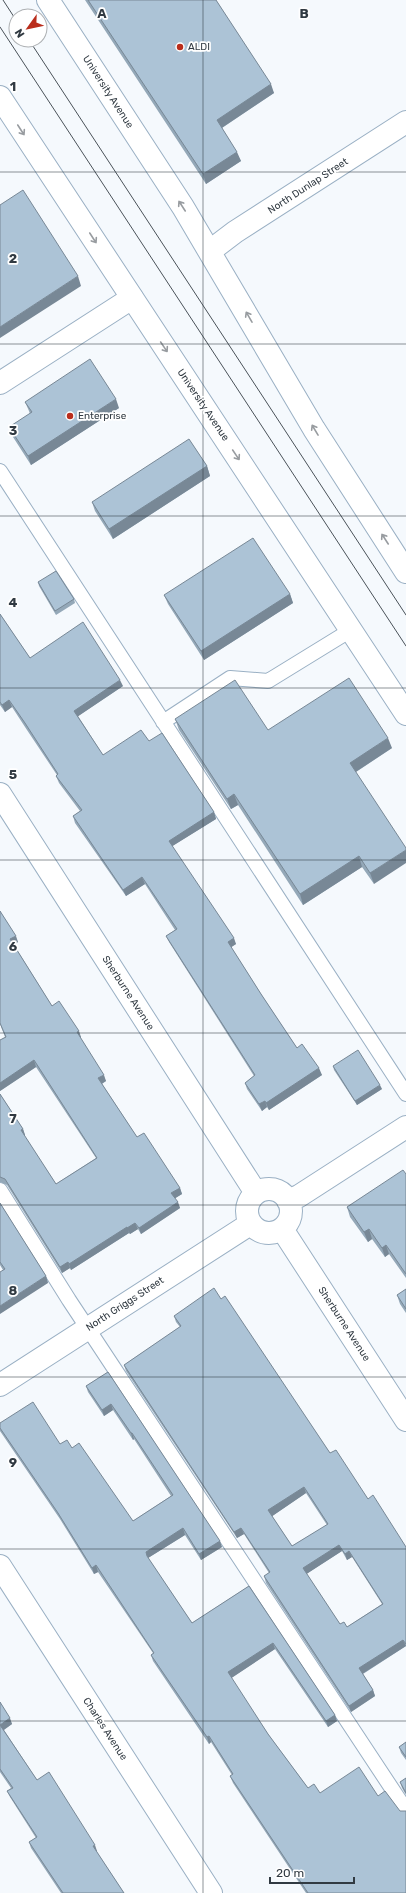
<svg xmlns="http://www.w3.org/2000/svg" width="406" height="1893" viewBox="0 0 406 1893" font-family="Rubik,sans-serif">
<style>
.lines{fill:none;stroke-linecap:round;stroke-linejoin:round}
.lane-casing{stroke:#9ab0c4;stroke-width:16}
.street-casing{stroke:#9ab0c4;stroke-width:24}
.secondary-casing{stroke:#9ab0c4;stroke-width:24}
.lane{stroke:#fff;stroke-width:14}
.street{stroke:#fff;stroke-width:22}
.secondary{stroke:#fff;stroke-width:22}
.tram{stroke:#4a5259;stroke-width:1}
.wall{fill:#94a8b8;fill-rule:evenodd}
.shaded-wall{fill:#788896}
.building{fill:#acc3d6;stroke:#788896;fill-rule:evenodd}
.oneway{stroke:#989ca0}
.grid{fill:none;stroke:#313a42;stroke-width:1;stroke-opacity:0.55}
.poi-dot{fill:#ba2d1c;stroke:#fff;stroke-width:1.5}
.labels{text-anchor:middle;dominant-baseline:central;stroke-width:3.5;stroke-linejoin:round;paint-order:stroke}
.poi-label{font-size:10px;fill:#313a42;stroke:#fff;text-anchor:start}
.street-label{font-size:10px;fill:#313a42;stroke:#fff}
.grid-label{font-size:13px;text-anchor:middle;font-weight:bold;fill:#313a42;stroke:#fff;stroke-width:3.5;stroke-linejoin:round;paint-order:stroke}
</style>
<rect width="100%" height="100%" fill="#f5f9fd"/>
<g class="lines">
<defs>
<path id="lane" d="M0,471L406,1094
M163,722L230,678L268,681L351,630
M0,1190L69,1300L406,1810"/>
<path id="street" d="M210,251L235,232L406,122
M0,383L132,298
M0,794L256,1193
M247 1211a22 22 0 1 1 44 0a22 22 0 1 1-44 0Z
M288,1201L299,1196L406,1127
M282,1229L406,1420
M0,1385L250,1224
M0,1566L211,1893"/>
<path id="secondary" d="M48,0L183,207L314,429L406,572
M0,97L406,714"/>
</defs>
<use href="#lane" class="lane-casing"/>
<use href="#street" class="street-casing"/>
<use href="#secondary" class="secondary-casing"/>
<use href="#lane" class="lane"/>
<use href="#street" class="street"/>
<use href="#secondary" class="secondary"/>
<path class="tram" d="M3,0L16,20
M0,27L406,646
M29,40L406,615"/>
</g>
<path class="wall" d="M85,0H216L274,93L222,128L241,161L206,184Z
M25,402L119,408L31,465L13,437L9,427L30,414L29,411Z
M207,466L210,476L113,539L95,511L92,502Z
M38,582L74,599L75,603L56,615L39,586Z
M290,594L293,603L204,660L168,604L164,595Z
M0,614L30,658L123,686L78,716L103,755L149,741L214,812L216,819L172,846L236,944L231,947L261,994L297,1048L322,1075L269,1110L267,1107L262,1111L247,1089L245,1083L254,1076L169,942L166,936L175,930L145,884L126,896L75,823L73,816L80,811L59,783L56,776L57,775L27,730L12,707L5,712L0,705Z
M175,719L268,730L392,748L356,772L374,884L362,867L303,905L238,805L231,809L179,730Z
M0,911L18,942L14,945L52,1006L81,1037H80L106,1081L102,1084L137,1137L180,1188L182,1194L175,1198L180,1208L141,1234L138,1229L130,1234L129,1233L71,1270L70,1268L62,1273L7,1185L0,1182V1094L23,1129L25,1135L24,1136L56,1184L96,1158L36,1067L0,1091V1040L5,1037L0,1024Z
M333,1066L382,1089L357,1105L334,1070Z
M406,1174V1278L389,1254L385,1257L372,1239L368,1242L350,1217L347,1207Z
M0,1203L46,1276L48,1283L3,1270L0,1265Z
M406,1289V1313L400,1304L397,1295Z
M221,1299L330,1453L368,1499L406,1547V1647V1646L363,1674L373,1690L375,1696L351,1712L266,1583L264,1576L269,1573L244,1534L237,1538L126,1371L124,1365L180,1327L176,1322L174,1316ZM306,1493L327,1525L292,1546L272,1516ZM342,1551L347,1560L352,1557L382,1604L347,1627L340,1624L306,1574Z
M108,1372L222,1547L201,1560L185,1535L148,1558L192,1623L249,1586L335,1715L337,1721L328,1727L275,1649L231,1678L268,1734L308,1788L320,1793L406,1893H306L233,1783L230,1776L232,1775L211,1742L209,1744L153,1661L151,1655L153,1653L98,1572L94,1574L60,1519L0,1431V1423L60,1444L72,1448L133,1521L171,1496L134,1439L133,1440L113,1410L104,1416L88,1392L86,1386Z
M0,1702L12,1724L4,1730L37,1780L97,1851H96L124,1893H61L31,1848L29,1842L36,1838L10,1797L7,1791L11,1788L0,1772Z
M406,1742V1760L401,1753L399,1747Z
M406,1778V1795L402,1788L400,1782Z"/>
<path class="shaded-wall" d="M271,84L274,93L220,129L217,120Z
M237,152L241,161L206,184L203,174Z
M78,276L81,286L0,338V327Z
M116,399L119,408L31,465L28,456Z
M207,466L210,476L113,539L109,529Z
M290,594L293,603L204,660L201,651Z
M120,680L123,686L77,717L74,711Z
M9,700L12,707L5,712L2,705Z
M388,738L392,748L354,773L350,763Z
M234,794L238,805L231,809L227,799Z
M214,812L216,819L171,847L169,841Z
M406,850V863L374,884L370,873Z
M359,856L362,867L303,905L300,894Z
M142,877L145,884L126,896L123,890Z
M16,936L18,942L12,945L10,939Z
M234,938L236,944L230,948L228,942Z
M79,1031L81,1037L79,1038L77,1032Z
M34,1060L36,1067L0,1091V1083Z
M319,1068L322,1075L269,1110L266,1103Z
M104,1075L106,1081L101,1084L98,1078Z
M380,1085L382,1089L357,1105L355,1101Z
M265,1101L267,1107L262,1111L259,1104Z
M23,1129L25,1135L23,1136L21,1130Z
M180,1188L182,1194L174,1199L171,1193Z
M178,1202L180,1208L141,1234L139,1228Z
M135,1223L138,1229L130,1234L127,1228Z
M127,1227L129,1233L71,1270L69,1264Z
M369,1229L372,1239L368,1242L364,1232Z
M386,1245L389,1254L385,1257L382,1248Z
M68,1262L70,1268L62,1273L60,1267Z
M46,1276L48,1283L0,1314V1306Z
M111,1404L113,1410L104,1416L102,1410Z
M131,1433H132L134,1439L133,1440Z
M304,1487L306,1493L271,1517L268,1510Z
M183,1528L185,1535L148,1558L146,1552Z
M241,1528L244,1534L237,1538L234,1532Z
M220,1541L222,1547L201,1560L199,1554Z
M339,1545L342,1551L305,1575L303,1568Z
M349,1551L352,1557L347,1560L345,1554Z
M96,1565L98,1572L94,1574L92,1568Z
M403,1640L406,1646L362,1674L359,1668Z
M273,1643L275,1649L230,1679L228,1672Z
M373,1690L375,1696L351,1712L349,1706Z
M335,1715L337,1721L328,1727L326,1721Z
M10,1718L12,1724L2,1731L0,1725Z
M209,1736L211,1742L209,1744L207,1737Z
M95,1845L97,1851L95,1852L93,1846Z"/>
<path class="building" d="M88,0H216L271,84L217,120L237,152L203,174Z
M23,190L78,276L0,327V205Z
M90,359L116,399L28,456L9,427L32,412L25,402Z
M189,439L207,466L109,529L92,502Z
M253,538L290,594L201,651L164,595Z
M56,571L74,599L55,611L38,582Z
M0,614L30,658L83,622L120,680L74,711L103,755L141,730L149,741L162,733L214,812L169,841L234,938L228,942L261,994L297,1048L302,1044L319,1068L266,1103L265,1101L259,1104L245,1083L255,1075L166,936L177,929L142,877L123,890L73,816L82,810L56,776L58,774L25,723L9,700L2,705L0,702Z
M349,678L388,738L350,763L406,848V850L370,873L359,856L300,894L234,794L227,799L175,719L235,680L268,730Z
M0,911L16,936L10,939L52,1006L59,1001L79,1031L77,1032L104,1075L98,1078L137,1137L144,1133L180,1188L171,1193L178,1202L139,1228L135,1223L127,1228V1227L69,1264L68,1262L60,1267L5,1179L0,1177V1094L23,1129L21,1130L56,1184L97,1158L34,1060L0,1083V1040L6,1037L0,1023Z
M358,1050L380,1085L355,1101L333,1066Z
M403,1170L406,1174V1274L386,1245L382,1248L369,1229L364,1232L347,1207Z
M0,1203L46,1276L0,1306V1272L5,1269L0,1262Z
M214,1288L221,1299L225,1296L330,1453L336,1450L368,1499L373,1495L406,1547V1644L403,1640L359,1668L373,1690L349,1706L264,1576L270,1572L241,1528L234,1532L124,1365L181,1326L174,1316ZM304,1487L328,1524L292,1546L268,1510ZM339,1545L345,1554L349,1551L383,1604L347,1627L344,1622L340,1624L303,1568Z
M406,1289V1309L397,1295Z
M108,1372L220,1541L199,1554L183,1528L146,1552L147,1556L192,1623L249,1586L335,1715L326,1721L273,1643L228,1672L268,1734L308,1788L314,1784L320,1793L359,1767L378,1796L385,1791L400,1811H406V1893H308L230,1776L233,1774L209,1736L207,1737L151,1655L154,1653L96,1565L92,1568L58,1513L0,1428V1423L33,1402L60,1444L67,1440L72,1448L79,1443L133,1521L173,1495L132,1433H131L111,1404L102,1410L86,1386Z
M0,1702L10,1718L0,1725L37,1780L49,1772L95,1845L93,1846L124,1893H63L29,1842L37,1837L7,1791L13,1788L0,1769Z
M406,1742V1757L399,1747Z
M406,1778V1793L400,1782Z"/>
<defs><path id="oneway-shaft" d="M-6 0H5M1.5-3L5.5 0L1.5 3" fill="none" stroke-width="1.6" stroke-linecap="round" stroke-linejoin="round"/></defs>
<g class="oneway">
<use href="#oneway-shaft" transform="translate(21 130) rotate(57)"/>
<use href="#oneway-shaft" transform="translate(182 206) rotate(-123)"/>
<use href="#oneway-shaft" transform="translate(93 238) rotate(57)"/>
<use href="#oneway-shaft" transform="translate(249 317) rotate(-120)"/>
<use href="#oneway-shaft" transform="translate(164 347) rotate(56)"/>
<use href="#oneway-shaft" transform="translate(315 430) rotate(-121)"/>
<use href="#oneway-shaft" transform="translate(236 455) rotate(56)"/>
<use href="#oneway-shaft" transform="translate(385 539) rotate(-123)"/>
</g>
<path class="grid" d="M203,0V1893M0,172H406M0,344H406M0,516H406M0,688H406M0,860H406M0,1033H406M0,1205H406M0,1377H406M0,1549H406M0,1721H406"/>
<g class="poi-dot">
<circle cx="180" cy="47" r="4"/>
<circle cx="70" cy="416" r="4"/>
</g>
<g class="labels">
<g class="poi-label">
<text x="188" y="47">ALDI</text>
<text x="78" y="416">Enterprise</text>
</g>
<g class="street-label">
<text transform="translate(108 92) rotate(57)">University Avenue</text>
<text transform="translate(308 186) rotate(-33)">North Dunlap Street</text>
<text transform="translate(203 405) rotate(56)">University Avenue</text>
<text transform="translate(128 993) rotate(57)">Sherburne Avenue</text>
<text transform="translate(125 1304) rotate(-33)">North Griggs Street</text>
<text transform="translate(344 1324) rotate(57)">Sherburne Avenue</text>
<text transform="translate(105 1729) rotate(57)">Charles Avenue</text>
</g>
</g>
<g class="grid-label">
<text x="102" y="18">A</text>
<text x="304" y="18">B</text>
<text x="13" y="91">1</text>
<text x="13" y="263">2</text>
<text x="13" y="435">3</text>
<text x="13" y="607">4</text>
<text x="13" y="779">5</text>
<text x="13" y="951">6</text>
<text x="13" y="1123">7</text>
<text x="13" y="1295">8</text>
<text x="13" y="1467">9</text>
</g>
<g transform="translate(28 28) rotate(237)"><circle r="19" fill="#ffffff" stroke="#adb0b3"/>
<path d="M0-3L7 15L0 10L-7 15Z" fill="#ba2d1c"/>
<text y="-6" font-size="11" font-weight="bold" text-anchor="middle" fill="#313a42">N</text>
</g>
<path d="M270 1877v6h84v-6" fill="none" stroke="#313a42" stroke-width="2"/>
<text x="276" y="1877" font-size="12" fill="#313a42" stroke="#ffffff" stroke-width="3" paint-order="stroke">20 m</text>
</svg>
